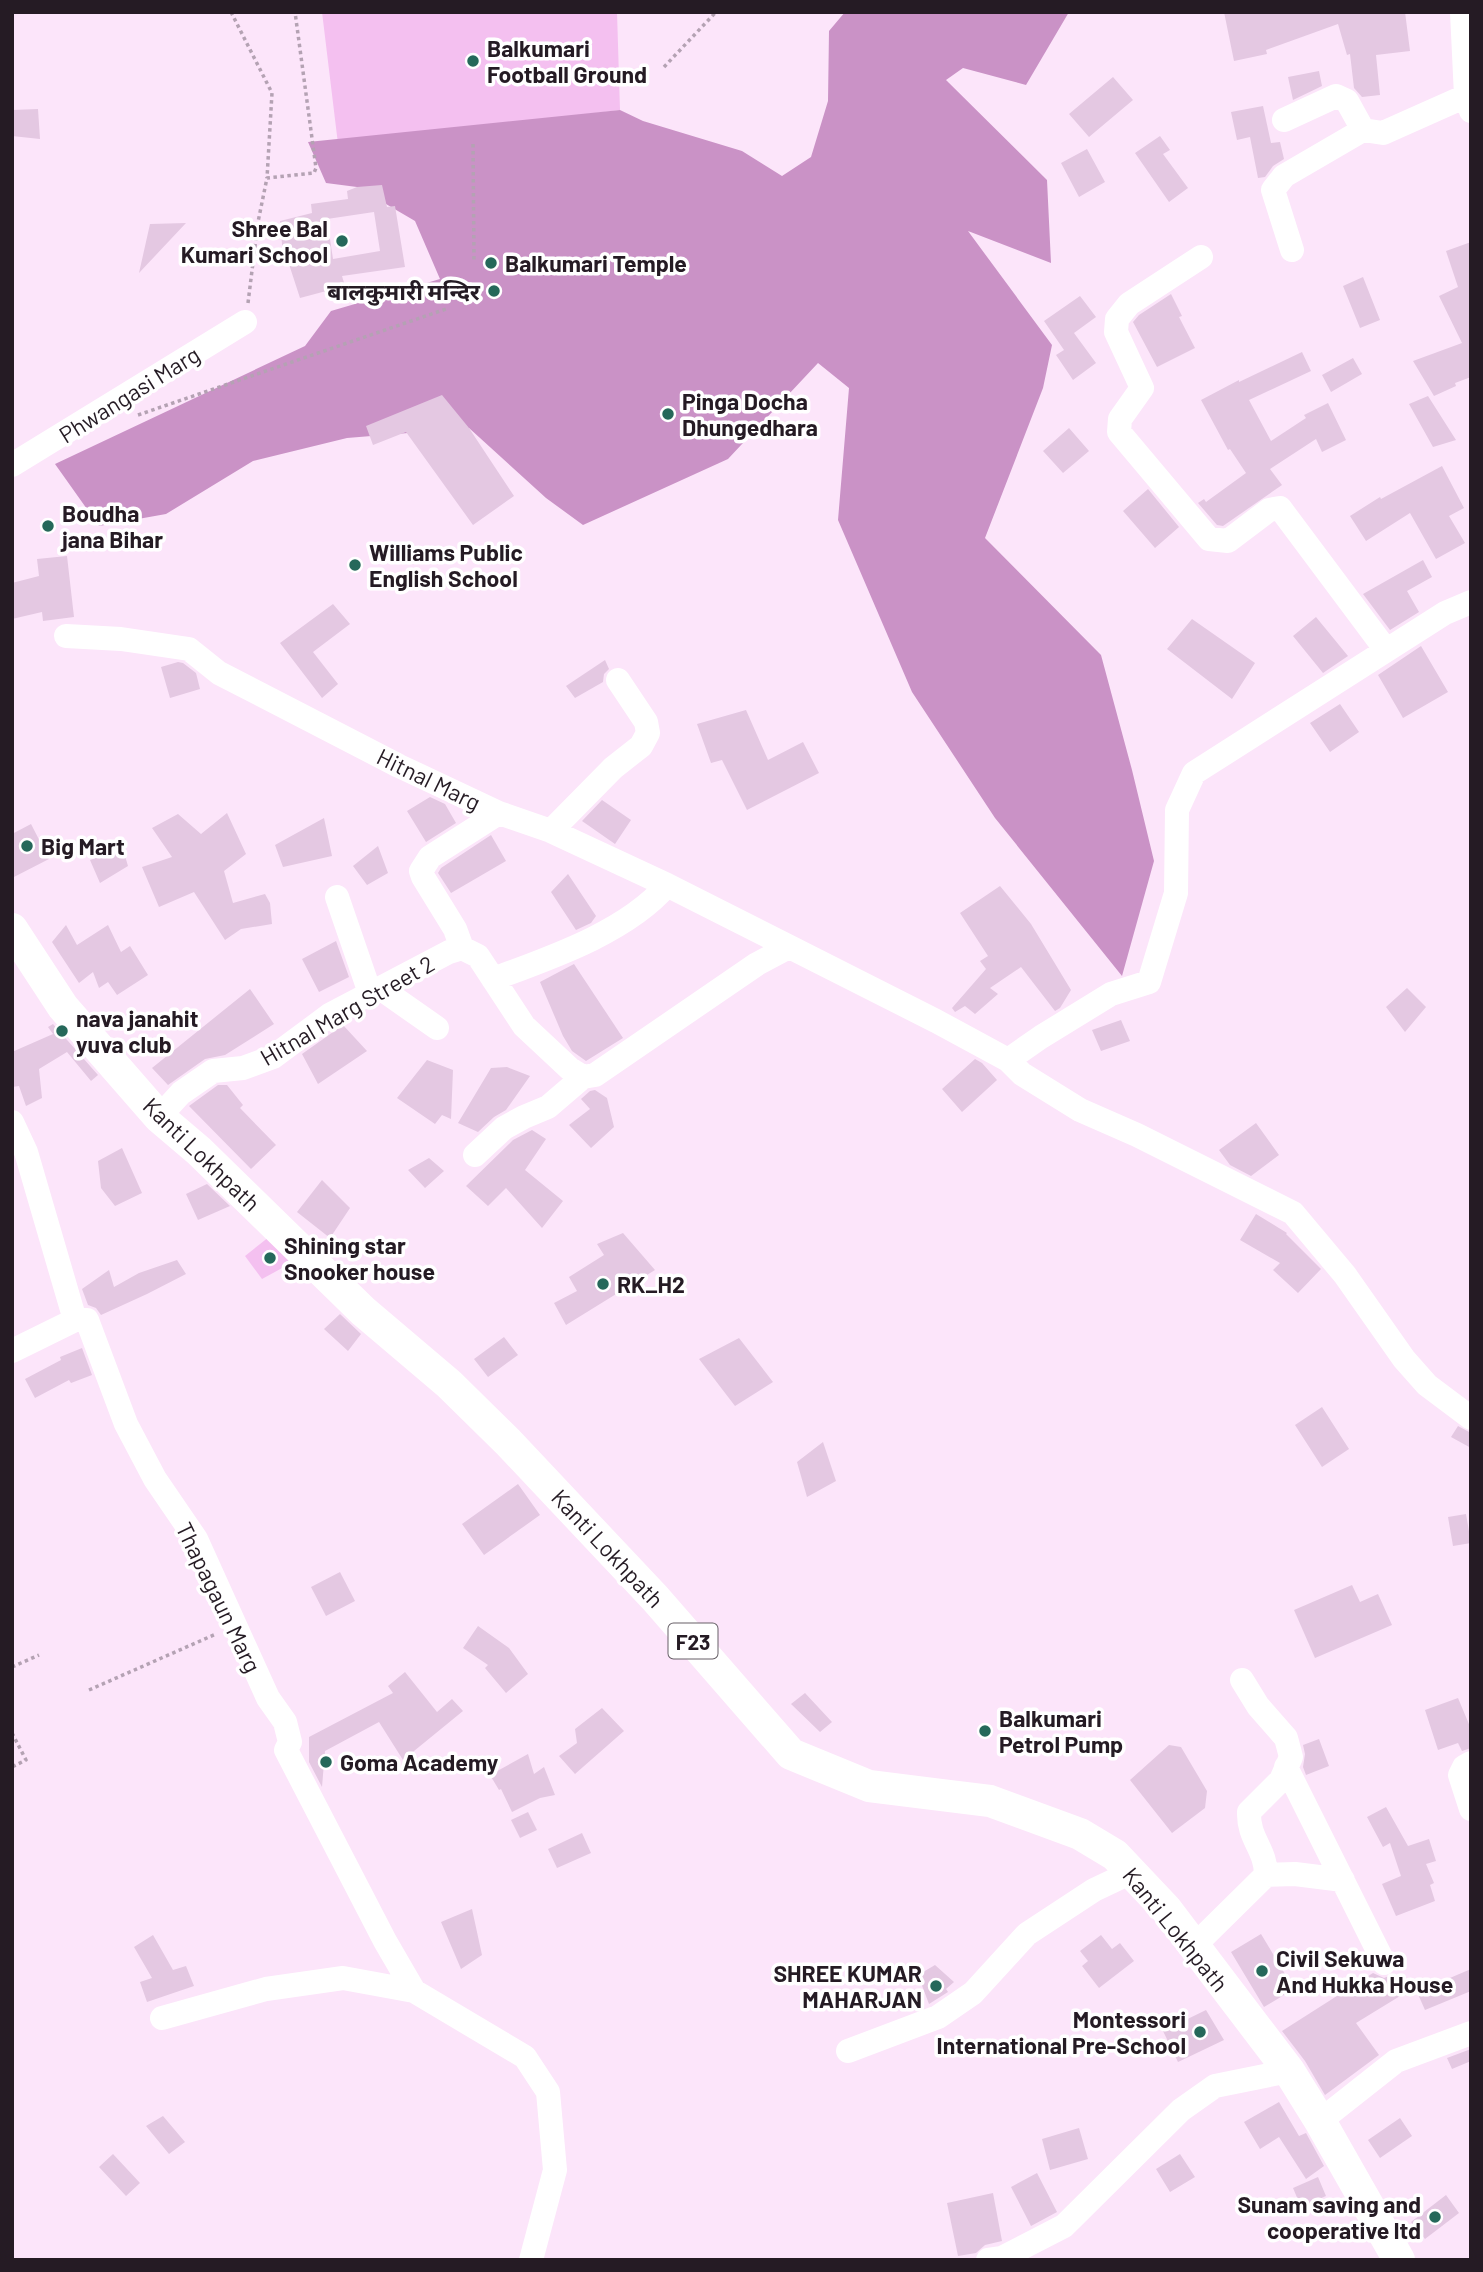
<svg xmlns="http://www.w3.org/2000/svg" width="1483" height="2272" viewBox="0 0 1483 2272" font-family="Barlow,'Noto Sans Devanagari',sans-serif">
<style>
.green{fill:#f4c0f0}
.forest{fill:#ca92c6}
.building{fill:#e4c8e2;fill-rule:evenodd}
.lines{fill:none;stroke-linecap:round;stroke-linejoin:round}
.path{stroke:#b4a2b3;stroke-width:3.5;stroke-dasharray:3.5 3.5;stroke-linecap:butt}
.minor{stroke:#fff;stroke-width:24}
.major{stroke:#fff;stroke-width:32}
.poi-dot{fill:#25685a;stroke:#fff;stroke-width:2.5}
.labels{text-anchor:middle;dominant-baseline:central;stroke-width:7;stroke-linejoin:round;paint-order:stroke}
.shield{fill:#fff;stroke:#665f66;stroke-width:2}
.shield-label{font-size:21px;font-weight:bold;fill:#251b24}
.poi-label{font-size:23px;font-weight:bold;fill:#251b24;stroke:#fff;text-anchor:start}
.street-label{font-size:23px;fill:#251b24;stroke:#fff}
</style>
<rect width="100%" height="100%" fill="#fce5fa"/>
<path class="green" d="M322,12H617L620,110L338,144Z
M274,1233L295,1261L262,1279L245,1256Z"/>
<path class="forest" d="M845,12H1069L1026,85L963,68L946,80L1047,180L1051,263L968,231L1052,345L1043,388L985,538L1101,655L1132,770L1154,861L1122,976L995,818L912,692L838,520L849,388L818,363L728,459L583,525L546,498L469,428L347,438L253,461L166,514L99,526L55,464L305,346L331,311L440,279L415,221L357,187L326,183L308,142L620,110L643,121L742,151L782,176L811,157L828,101L829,31Z"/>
<path class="building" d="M1224,12H1405L1410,51L1376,55L1380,95L1362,97L1354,88L1350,54L1347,55L1338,24L1266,50L1267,54L1234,61Z
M1319,71L1322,86L1293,100L1288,77Z
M1113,77L1133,100L1089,137L1069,114Z
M1263,106L1271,143L1280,142L1284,159L1273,166L1265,177L1258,178L1250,137L1237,140L1231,112Z
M38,109L40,139L12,136V110Z
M1160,136L1170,150L1163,154L1188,188L1169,202L1135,153Z
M1087,149L1105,182L1079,197L1061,163Z
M382,185L387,207L395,206L405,267L342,276L345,286L300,298L286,255L283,256L280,221L312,213L311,204L348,199L347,191L357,187ZM374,212L380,251L333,259L327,219Z
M186,223L139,273L150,224Z
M1471,242V377L1455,383L1456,386L1434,396L1413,361L1462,343L1439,296L1458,287L1446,251Z
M1363,277L1380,320L1360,328L1343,286Z
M1171,294L1182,316L1179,317L1195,348L1157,367L1133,322L1139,315Z
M1080,296L1096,317L1074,333L1096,363L1073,380L1056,355L1064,350L1044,321Z
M1302,352L1311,371L1249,400L1271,441L1306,418L1304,415L1328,403L1346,440L1322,452L1316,439L1270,469L1282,485L1223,526L1217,525L1198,503L1204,499L1206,502L1246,473L1230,449L1228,450L1201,400L1239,380V382Z
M1353,358L1362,374L1331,392L1322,375Z
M442,395L469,428L514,496L473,525L406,432L373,445L366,426Z
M1428,396L1456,440L1433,447L1409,404Z
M1069,428L1089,451L1063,473L1043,451Z
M1442,466L1464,508L1449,516L1465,543L1436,559L1410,513L1366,541L1350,516L1380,497L1381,499Z
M1148,489L1179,527L1155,548L1123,511Z
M67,556L74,617L43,621L42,612L12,619V583L39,576L37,559Z
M1423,560L1432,577L1407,591L1419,612L1390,630L1363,594Z
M333,604L350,624L313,652L338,684L322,698L280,643Z
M1316,617L1348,656L1323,673L1293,636Z
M1192,619L1255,663L1232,699L1167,649Z
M1421,646L1448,692L1403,718L1378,675Z
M605,660L609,669L604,674L603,682L575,698L566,686Z
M178,662L183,663L196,673L200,689L170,698L161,667Z
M1340,704L1359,732L1330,752L1310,723Z
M746,710L768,760L803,742L819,773L747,810L722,760L711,763L697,724Z
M430,797L445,804L456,823L426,842L407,811Z
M602,800L631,820L615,844L582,821Z
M227,813L246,854L224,871L233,903L265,894L270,903L272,924L241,929L225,940L194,892L159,907L142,867L172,857L152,828L178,814L201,834Z
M324,818L332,856L283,867L275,845Z
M31,824L49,859L12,878V834Z
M491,835L506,861L451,893L438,873L441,868Z
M378,846L388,873L367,885L353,866Z
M123,849L128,866L100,883L90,860Z
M568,874L596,916L591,923L576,930L551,892Z
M1000,886L1031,924L1071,990L1060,1008L1055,1011L1021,967L990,988L998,994L975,1014L965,1006L955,1012L952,1008L986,969L980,961L988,956L960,913Z
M66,925L77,945L108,925L121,952L130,946L148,975L117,995L108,982L99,988L93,972L79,983L52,942Z
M336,941L349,977L319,992L302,959Z
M574,964L623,1038L586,1061L572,1051L563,1036L540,982Z
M1407,988L1426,1007L1405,1032L1386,1007Z
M250,989L274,1024L225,1055L205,1059L168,1085L152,1068Z
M1121,1020L1130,1041L1101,1051L1092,1030Z
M53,1024L98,1075L91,1081L67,1052L39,1069L42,1098L26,1106L19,1086L12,1087V1052L53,1034L48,1027Z
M343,1025L367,1051L318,1084L302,1054Z
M975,1059L982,1063L997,1080L962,1112L942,1089Z
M427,1060L453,1070L451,1119L442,1115L435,1124L397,1098Z
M507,1067L530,1076L506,1110L494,1117L478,1132L458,1123L491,1068Z
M218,1085H227L243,1105L240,1108L276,1145L251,1169L189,1106Z
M595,1090L607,1098L614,1127L591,1148L569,1125L590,1109L581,1099L590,1091Z
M1256,1123L1279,1155L1251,1176L1230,1165L1219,1150Z
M532,1130L546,1139L525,1170L563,1201L542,1228L506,1188L488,1206L466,1186L513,1140Z
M122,1148L142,1193L115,1206L101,1188L98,1161Z
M429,1158L444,1171L425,1188L408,1170Z
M322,1180L350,1208L330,1238L297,1212Z
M207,1184L230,1206L198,1220L186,1194Z
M1256,1214L1287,1233L1286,1234L1321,1269L1298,1293L1273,1270L1280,1263L1240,1240Z
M623,1233L655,1270L566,1325L554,1303L577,1291L569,1277L604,1255L597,1244Z
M177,1260L186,1274L147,1294L101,1315L96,1308L88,1305L82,1289L109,1270L114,1287L139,1273Z
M340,1314L361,1334L348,1351L324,1329Z
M504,1337L518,1355L488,1377L474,1359Z
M739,1338L773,1382L735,1406L699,1359Z
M82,1348L92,1375L71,1383L69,1380L35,1398L25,1379L61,1360L60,1357Z
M1322,1407L1349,1449L1322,1467L1295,1425Z
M1458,1426L1471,1433V1448L1451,1437Z
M823,1442L836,1481L807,1497L797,1462Z
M518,1484L540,1515L484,1555L462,1524Z
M1466,1514L1471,1543L1453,1546L1448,1517Z
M340,1572L355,1601L326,1616L311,1587Z
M1352,1585L1360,1602L1378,1594L1392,1625L1315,1658L1294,1610Z
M478,1626L509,1648L528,1674L506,1693L485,1668L488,1665L463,1648Z
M405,1672L437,1712L452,1699L463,1711L403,1760L379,1722L325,1751L322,1787L309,1762V1737L393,1693L388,1686Z
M805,1693L832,1722L820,1732L791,1704Z
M1458,1698L1471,1729V1748L1462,1751L1458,1743L1438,1750L1425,1710Z
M602,1708L624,1731L575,1774L559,1756L577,1743L575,1729Z
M1319,1739L1329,1766L1306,1775L1303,1767L1305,1754L1303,1745Z
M1169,1745L1181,1747L1207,1791L1205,1808L1172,1833L1130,1780Z
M528,1754L534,1774L544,1767L555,1795L540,1798L512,1812L501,1789L499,1790L490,1775Z
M1386,1807L1408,1846L1429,1839L1436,1861L1426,1864L1434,1883L1430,1885L1435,1901L1396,1916L1382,1884L1401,1876L1390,1843L1383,1847L1367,1817Z
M528,1812L537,1830L520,1838L511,1820Z
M582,1833L591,1853L557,1868L548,1849Z
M472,1909L482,1955L461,1969L441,1922Z
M1261,1934L1294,1989L1264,2007L1231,1952Z
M153,1935L173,1970L186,1966L194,1986L147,2002L140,1982L152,1978L134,1947Z
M1101,1935L1112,1949L1120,1943L1134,1961L1099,1988L1082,1966L1088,1961L1080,1951Z
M935,1965L954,1982L946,1989L948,1992L929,2004L918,1975Z
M1471,1969V1991L1425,2010L1417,1992Z
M1373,1973L1384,1978L1394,1974L1405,1993L1356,2023L1379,2055L1325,2095L1305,2061L1282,2031Z
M1206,2010L1224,2040L1178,2062L1163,2031Z
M1471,2049V2061L1452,2069L1447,2058Z
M1279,2102L1299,2136L1306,2133L1324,2166L1306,2179L1279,2137L1260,2149L1244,2122Z
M163,2116L185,2142L169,2154L146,2126Z
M1400,2118L1412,2136L1380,2158L1368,2140Z
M1079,2128L1088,2159L1050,2170L1042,2139Z
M113,2154L140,2183L126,2196L99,2167Z
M1180,2154L1195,2177L1170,2192L1156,2169Z
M1037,2173L1057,2212L1031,2226L1011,2187Z
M1318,2177L1326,2196L1301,2207L1293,2188Z
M993,2193L1002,2241L985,2245L976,2253L958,2256L947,2203Z
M1446,2195L1459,2213L1425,2239L1411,2222Z"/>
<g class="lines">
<path class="path" d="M231,12L272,93L267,178
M664,67L716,12
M473,144L474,260
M248,303L258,222L267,178L314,173L316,168L295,12
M138,415L449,308
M12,1667L39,1655
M89,1690L216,1634
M12,1733L26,1760L12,1767"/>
<path class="minor" d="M1462,12L1466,96L1471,111
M1284,120L1336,96L1347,101L1363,130L1383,133L1466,96
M1292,250L1273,190L1284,176L1363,130
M1201,257L1129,304L1117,319L1116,332L1142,388L1120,419L1119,432L1209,539L1228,541L1269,510L1280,508L1386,650
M12,465L245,322
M66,636L121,639L189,649L219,673L399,766L499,813L551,831L667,885L936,1021L1008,1060L1041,1037L1111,994L1149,982L1176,893L1177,810L1194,773L1445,613L1471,602
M551,831L613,768L641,746L648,733L646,722L618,680
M337,897L370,993
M462,948L455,929L423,877L421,871L430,857L499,813
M493,979C550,958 627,932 667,885
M380,988L437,1028
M1008,1060L1022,1074L1080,1110L1137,1135L1293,1213L1345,1275L1404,1359L1427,1385L1471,1418
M159,1117L181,1093L213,1071L243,1068L273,1057L331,1014L449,952L462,948L478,956L524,1026L570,1069L583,1077L595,1075L757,964L789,947
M12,1122L26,1152L75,1320H87L126,1424L155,1479L196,1539L268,1698L285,1722L290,1742L286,1750L385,1941L414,1991
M475,1155L504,1128L524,1117L548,1107L583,1077
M12,1351L75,1320
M1471,1763L1464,1767L1460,1775L1471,1809
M1286,1767L1384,1963
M1266,1875L1295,1874L1343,1880
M1194,1946L1266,1875C1266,1849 1248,1839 1249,1812L1281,1780L1291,1757L1286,1738L1258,1706L1242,1680
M162,2018L266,1989L343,1978L414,1991L525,2057L548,2092L555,2170L531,2260
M848,2051L938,2017L973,1993L1027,1934L1094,1890L1132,1872
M1320,2121L1396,2061L1471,2033
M988,2260L1002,2258L1064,2226L1181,2110L1215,2086L1289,2071"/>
<path class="major" d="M12,929L63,1007L159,1117L199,1151L363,1311L449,1384L508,1442L655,1598L791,1754L869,1786L990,1801L1080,1834L1115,1855L1166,1909L1289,2071L1320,2121L1399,2260"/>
</g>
<g class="poi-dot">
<circle cx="473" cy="61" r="7"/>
<circle cx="342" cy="241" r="7"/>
<circle cx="491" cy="263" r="7"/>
<circle cx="494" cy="291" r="7"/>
<circle cx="668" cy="414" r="7"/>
<circle cx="48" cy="526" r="7"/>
<circle cx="355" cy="565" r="7"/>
<circle cx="27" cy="846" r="7"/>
<circle cx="62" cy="1031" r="7"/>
<circle cx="270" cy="1258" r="7"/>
<circle cx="603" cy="1284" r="7"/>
<circle cx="985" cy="1731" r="7"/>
<circle cx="326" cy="1762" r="7"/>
<circle cx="1262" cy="1971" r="7"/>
<circle cx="936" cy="1986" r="7"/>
<circle cx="1200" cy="2032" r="7"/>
<circle cx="1435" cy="2217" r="7"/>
</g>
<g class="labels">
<rect class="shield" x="668.5" y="1623.5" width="49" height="35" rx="5"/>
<g class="shield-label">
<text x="693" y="1641">F23</text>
</g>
<g class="poi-label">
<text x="487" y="48">Balkumari<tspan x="487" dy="26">Football Ground</tspan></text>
<text x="328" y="228" text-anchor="end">Shree Bal<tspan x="328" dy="26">Kumari School</tspan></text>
<text x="505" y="263">Balkumari Temple</text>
<text x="480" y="291" text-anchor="end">बालकुमारी मन्दिर</text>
<text x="682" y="401">Pinga Docha<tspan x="682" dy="26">Dhungedhara</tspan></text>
<text x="62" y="513">Boudha<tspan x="62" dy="26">jana Bihar</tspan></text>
<text x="369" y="552">Williams Public<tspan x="369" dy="26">English School</tspan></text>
<text x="41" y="846">Big Mart</text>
<text x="76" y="1018">nava janahit<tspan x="76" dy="26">yuva club</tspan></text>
<text x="284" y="1245">Shining star<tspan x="284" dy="26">Snooker house</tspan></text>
<text x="617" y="1284">RK_H2</text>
<text x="999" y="1718">Balkumari<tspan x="999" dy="26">Petrol Pump</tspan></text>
<text x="340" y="1762">Goma Academy</text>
<text x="1276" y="1958">Civil Sekuwa<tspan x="1276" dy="26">And Hukka House</tspan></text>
<text x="922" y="1973" text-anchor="end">SHREE KUMAR<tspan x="922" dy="26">MAHARJAN</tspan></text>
<text x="1186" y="2019" text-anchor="end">Montessori<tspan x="1186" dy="26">International Pre-School</tspan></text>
<text x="1421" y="2204" text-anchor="end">Sunam saving and<tspan x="1421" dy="26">cooperative ltd</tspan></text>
</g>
<g class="street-label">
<text transform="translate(129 394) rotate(-32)">Phwangasi Marg</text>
<text transform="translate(429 779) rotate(26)">Hitnal Marg</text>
<text transform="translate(347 1010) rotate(-30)">Hitnal Marg Street 2</text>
<text transform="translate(202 1154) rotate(44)">Kanti Lokhpath</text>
<text transform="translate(608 1548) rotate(47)">Kanti Lokhpath</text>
<text transform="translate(219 1597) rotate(64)">Thapagaun Marg</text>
<text transform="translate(1176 1929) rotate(51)">Kanti Lokhpath</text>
</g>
</g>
<rect width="1483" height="2272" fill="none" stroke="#251b24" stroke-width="28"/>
</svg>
